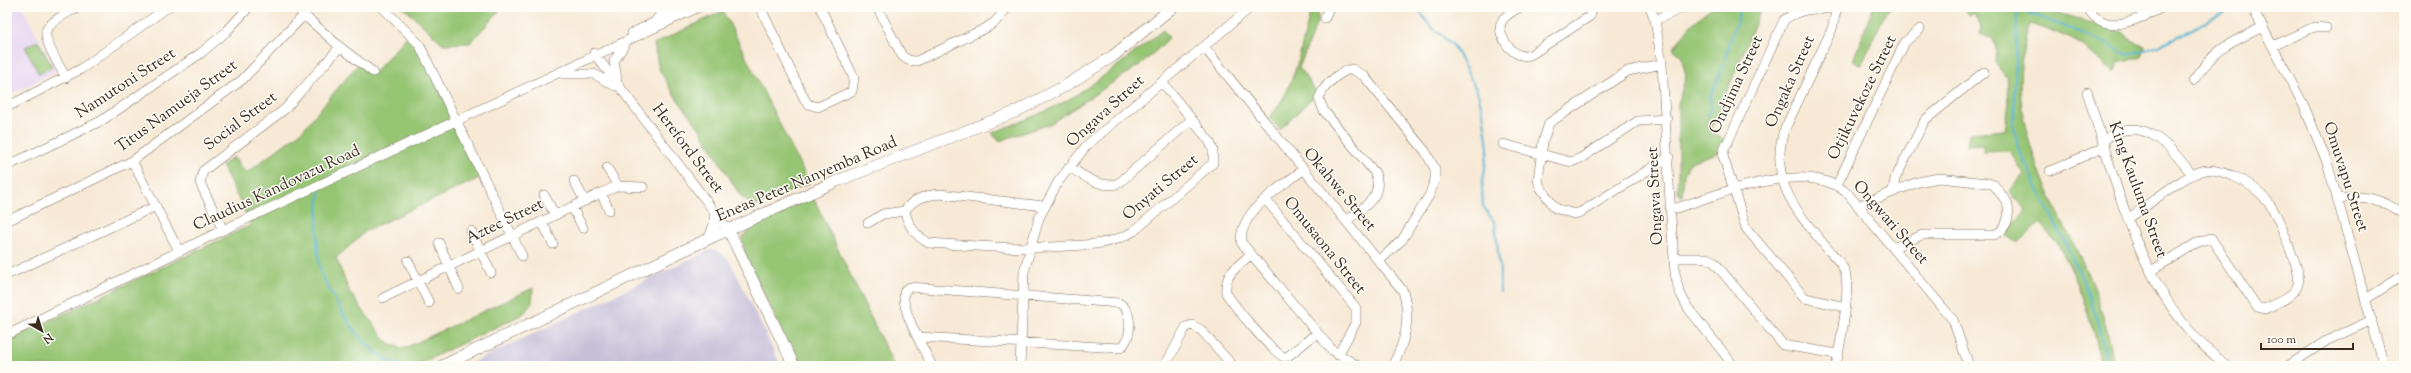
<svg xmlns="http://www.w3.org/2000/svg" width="2411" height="373" viewBox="0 0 2411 373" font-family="'Sorts Mill Goudy',serif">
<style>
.built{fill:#e5d3f1}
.industrial{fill:#c7c0d9}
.green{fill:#96c573;stroke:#687848}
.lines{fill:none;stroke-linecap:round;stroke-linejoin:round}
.stream{stroke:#57b5d5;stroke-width:2}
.minor-casing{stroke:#7d6d5e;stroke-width:10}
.major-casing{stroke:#7d6d5e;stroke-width:12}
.minor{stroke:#fff;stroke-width:9}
.major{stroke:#fff;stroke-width:11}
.labels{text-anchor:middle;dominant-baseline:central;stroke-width:3;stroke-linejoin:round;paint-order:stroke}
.street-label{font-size:16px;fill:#3b2a1e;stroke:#fdfcf7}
</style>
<rect width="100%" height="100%" fill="#fdfcf7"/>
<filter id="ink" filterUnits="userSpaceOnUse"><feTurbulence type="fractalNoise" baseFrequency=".025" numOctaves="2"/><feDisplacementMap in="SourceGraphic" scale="8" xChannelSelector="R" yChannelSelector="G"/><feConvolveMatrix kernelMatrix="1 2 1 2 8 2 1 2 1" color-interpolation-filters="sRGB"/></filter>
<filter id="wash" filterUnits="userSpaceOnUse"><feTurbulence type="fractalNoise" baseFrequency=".012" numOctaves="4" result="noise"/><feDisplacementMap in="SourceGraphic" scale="16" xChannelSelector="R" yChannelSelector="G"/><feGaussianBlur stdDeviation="0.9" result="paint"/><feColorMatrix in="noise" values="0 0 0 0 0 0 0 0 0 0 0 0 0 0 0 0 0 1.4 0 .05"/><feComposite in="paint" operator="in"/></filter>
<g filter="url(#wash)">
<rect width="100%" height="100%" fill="#f7e9d5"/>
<path class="built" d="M7,7H22L55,70L53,73L7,96Z"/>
<path class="industrial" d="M712,249L722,253L731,263L781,366H465Z"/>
<path class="green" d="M403,7H503L470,43L443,44Z
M1312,7H1319L1317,22L1299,68L1317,93L1280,130L1269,117C1297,89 1301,42 1312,7Z
M1712,7H1762L1710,132L1725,140L1720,152L1690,162L1684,174L1682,197L1678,193V104L1686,76L1681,55L1673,49L1690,26Z
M1873,7H1892L1886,12L1861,65L1853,61Z
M1962,7H2038L2122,32L2130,40L2145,45L2142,57L2118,63L2114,73C2103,65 2094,55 2083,46C2068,35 2047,30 2030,24C1999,115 2048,189 2085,268C2098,296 2110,335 2114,366H2101C2093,327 2082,288 2063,253C2057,242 2047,233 2040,223L2017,243L2005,235L2026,210L2009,192L2024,174L2010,151L1983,152V144L1967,145L1969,133L2005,130L2009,103L2007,78L1995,63L1996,48L1993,39L1980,34L1981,26L1974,13L1969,15Z
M723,11L809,183L757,206L741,197L700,129L675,96L659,69L654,44Z
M1163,30L1169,38L1144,62L1050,124L999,141L992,133C1018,122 1046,113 1071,98C1103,78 1133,54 1163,30Z
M410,33L484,176L367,230L336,258L350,293L386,341L403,349L533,288L532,303L523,314L415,366H7V341L251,225L222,165L233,157L246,173L301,132L359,63L373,74Z
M38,41L52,67L39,74L25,47Z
M813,197L894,366H799L744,253L742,237L754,226Z"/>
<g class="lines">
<path class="stream" d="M1417,7L1429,25L1453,45L1477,91L1483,112L1488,148L1482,188L1483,206L1495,223L1500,270V292
M2014,7L2102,41L2127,55L2156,47L2230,10
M2017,10L2014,125L2018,148L2081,276L2096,316L2108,366
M1708,115L1711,108L1710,98L1720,74L1741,7
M320,190C317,216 315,247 321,273C322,278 327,284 329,289C346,321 365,352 400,366"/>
</g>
</g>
<g filter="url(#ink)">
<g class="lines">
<defs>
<path id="minor" d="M295,7L340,47L373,72
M382,7L419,44L522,256
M760,7L805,100L808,104L818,107L852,91L854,78L820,7
M877,7L901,54C905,60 910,61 917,61L986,28L995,22L1008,7
M1520,7C1514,11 1504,15 1501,23C1496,35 1515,63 1532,54L1590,16L1593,7
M1650,7L1655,20L1662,64L1671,218L1675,273L1679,291L1688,308L1734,366
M2087,7C2105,38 2140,19 2163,7
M2138,7L2144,17
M2252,7L2304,106L2327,162L2384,366
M1836,9C1817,8 1800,8 1784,20L1724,150L1723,156L1746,228L1805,298L1845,307
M1325,18L1329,7
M656,20L666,7
M1655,20L1685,7
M632,33L686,7
M2273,46L2314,27L2326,28
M1204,47L1403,291C1411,318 1406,341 1392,366
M594,53L729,231
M1662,64L1628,71L1549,123L1543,142L1538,180L1540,187L1555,208L1574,214L1581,212L1669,157
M563,74H594L615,86
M66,78C61,68 41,38 47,29C52,20 68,13 77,7
M617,79L614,61L625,44
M2193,81C2216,48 2227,44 2263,27
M2087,92C2118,186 2142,306 2228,366
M7,107L81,69L168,7
M2103,141C2140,110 2171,146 2192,175
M1503,144L1571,162L1581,158L1638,121L1667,119
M132,161L179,251
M7,166L101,121L201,53L226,32L249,7
M1069,167C1085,176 1101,190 1119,183L1191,120
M607,168L618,186
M1303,170C1281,187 1240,210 1241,242L1332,350L1358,366
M2050,171L2105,147
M574,181L585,201
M1837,185L1905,42L1920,29
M1893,191L1895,179L1925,120L1984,72
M601,193L609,210
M544,195L555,215
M2339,199C2364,194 2383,199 2404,215
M1266,200L1356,308V322L1338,355
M1044,206L940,194C927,195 912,198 905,211C908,226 915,236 929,243C975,246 1020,250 1066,246C1090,245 1113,244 1134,231L1213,163V150L1210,142L1162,82
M1858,206L1918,182L1939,178L1988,183L1994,185L2007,202C2011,215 2007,230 1994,235H1922L1893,248
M572,207L583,228
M1670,210C1717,196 1807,155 1848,194L1953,320L1969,366
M2129,218C2147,206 2186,173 2206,170C2215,169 2225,173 2233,176C2269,191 2277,214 2290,249C2293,259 2301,273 2298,284C2295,297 2275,304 2265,309L2257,307L2211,238L2198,242L2151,271
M7,221L132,161L242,80L304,15
M1346,221C1362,208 1385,197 1375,173L1324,111L1319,99C1322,87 1339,71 1352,69L1364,76L1425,151L1435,169V179L1430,194L1402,240L1379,261
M542,222L553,244
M868,223L883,214L905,211
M223,230L200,183L203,171L285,109L340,47
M471,231L491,273
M439,243L459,289
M1250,255C1238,266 1224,274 1226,293C1235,307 1270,350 1284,357L1288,356L1317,333
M1674,258H1707L1714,262L1783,345L1838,354
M408,261L429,303
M7,275L156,206
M383,298L601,193L618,186L643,187
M2366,299L2404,275
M7,335L223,230L699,7
M918,337L1120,348C1133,339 1133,310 1119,303L910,287L905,290C898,306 924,349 932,366
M1020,366L1024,272L1039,218L1058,182L1087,145L1251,7
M1165,366L1186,327L1192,325L1201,330L1233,366
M1836,366C1840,343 1851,293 1845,272C1842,263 1832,254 1826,247C1797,212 1770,183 1783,133L1832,29L1837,7
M2288,366L2326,341L2372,320"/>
<path id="major" d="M729,231L794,366
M710,238L715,224V213
M442,366L710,238L837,181L1015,112L1065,86L1113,56L1173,7"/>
</defs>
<use href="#minor" class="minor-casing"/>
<use href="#major" class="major-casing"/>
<use href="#minor" class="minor"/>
<use href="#major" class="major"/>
</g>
</g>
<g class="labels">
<g class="street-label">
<text transform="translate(1791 82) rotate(-66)">Ongaka Street</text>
<text transform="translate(126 84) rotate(-33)">Namutoni Street</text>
<text transform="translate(1737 85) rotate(-65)">Ondjima Street</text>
<text transform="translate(1863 98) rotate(-64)">Otjikuvekoze Street</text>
<text transform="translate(177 107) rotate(-36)">Titus Namueja Street</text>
<text transform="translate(1106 112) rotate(-42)">Ongava Street</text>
<text transform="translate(241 122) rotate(-37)">Social Street</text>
<text transform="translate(687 149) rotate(53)">Hereford Street</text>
<text transform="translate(2345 177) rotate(72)">Omuvapu Street</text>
<text transform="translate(807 180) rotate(-23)">Eneas Peter Nanyemba Road</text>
<text transform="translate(1161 188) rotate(-40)">Onyati Street</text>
<text transform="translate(277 189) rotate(-25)">Claudius Kandovazu Road</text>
<text transform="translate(1339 190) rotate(50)">Okahwe Street</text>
<text transform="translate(2137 190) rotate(70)">King Kauluma Street</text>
<text transform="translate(1656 196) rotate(-93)">Ongava Street</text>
<text transform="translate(505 222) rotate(-26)">Aztec Street</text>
<text transform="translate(1890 223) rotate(49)">Ongwari Street</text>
<text transform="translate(1324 246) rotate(51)">Omusaona Street</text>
</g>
</g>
<rect width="2411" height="373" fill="none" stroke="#fdfcf7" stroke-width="24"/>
<g transform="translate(42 331) rotate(141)" stroke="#fdfcf7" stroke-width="3" paint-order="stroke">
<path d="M0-3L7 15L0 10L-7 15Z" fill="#3b2a1e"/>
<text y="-6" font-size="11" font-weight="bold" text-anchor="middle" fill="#3b2a1e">N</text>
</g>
<path d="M2261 343v6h92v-6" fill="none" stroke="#3b2a1e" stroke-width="2"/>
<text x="2267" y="343" font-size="12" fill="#3b2a1e" stroke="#fdfcf7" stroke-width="3" paint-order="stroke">100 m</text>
</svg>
